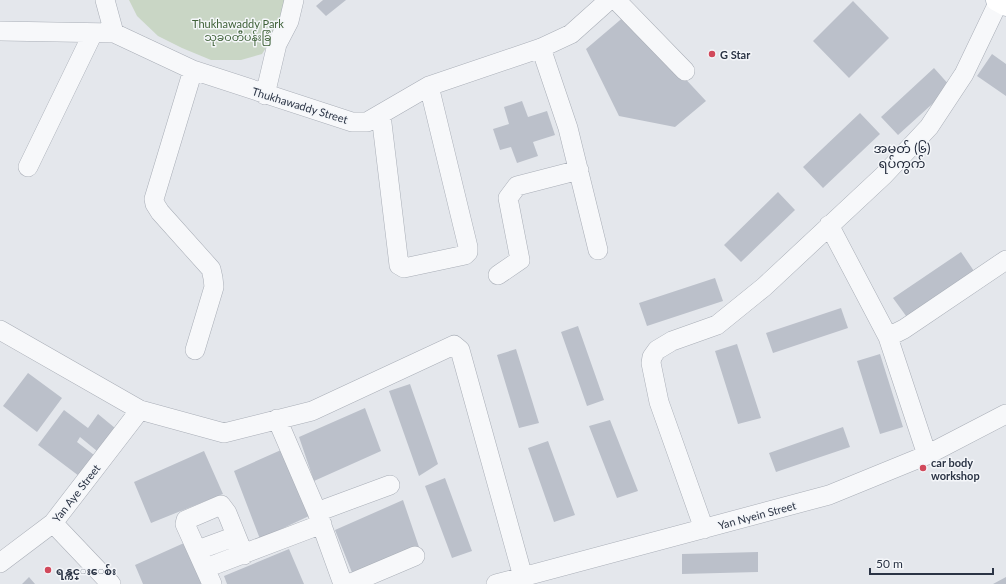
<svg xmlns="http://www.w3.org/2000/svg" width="1006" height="584" viewBox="0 0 1006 584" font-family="Lato,'Noto Sans Myanmar',sans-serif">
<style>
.green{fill:#c9d6c5}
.building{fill:#bbc0ca}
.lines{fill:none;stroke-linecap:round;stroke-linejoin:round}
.minor-casing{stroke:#a9aeb7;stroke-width:20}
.major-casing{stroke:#a3abb8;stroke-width:23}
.minor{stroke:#f7f8fa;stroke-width:19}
.major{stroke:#fff;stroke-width:22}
.poi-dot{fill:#d1495b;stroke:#f4f6f9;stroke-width:1.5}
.labels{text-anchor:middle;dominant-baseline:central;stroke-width:3;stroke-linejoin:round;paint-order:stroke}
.park-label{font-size:11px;fill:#3f6138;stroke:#f4f6f9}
.poi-label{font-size:11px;font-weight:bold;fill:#2b3445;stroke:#f4f6f9;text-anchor:start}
.street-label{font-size:11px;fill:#2b3445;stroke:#f4f6f9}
.quarter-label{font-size:13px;fill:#1d2536;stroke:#f4f6f9}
</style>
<rect width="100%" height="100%" fill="#e4e7ec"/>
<path class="green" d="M129,0H286L276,32L262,54L241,60H211L182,48L158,36L137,16Z"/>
<path class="building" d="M323,0H346L326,16L316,6Z
M853,1L889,38L849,78L813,41Z
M626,15L706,101L675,127L619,116L586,49Z
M992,54L1006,64V96L977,76Z
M934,68L951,87L898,135L881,117Z
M522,101L528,117L547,111L555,135L533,142L538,156L517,163L511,147L500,150L493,129L509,124L504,107Z
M860,113L880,134L823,188L803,167Z
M778,192L795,210L741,262L724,245Z
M961,252L976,274L909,320L893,298Z
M715,278L723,301L647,326L639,303Z
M841,308L848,328L773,353L766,333Z
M578,326L604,400L587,406L561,332Z
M737,344L761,418L738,424L715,351Z
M516,349L539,423L519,428L497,355Z
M880,354L903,427L880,434L857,361Z
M28,373L62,398L37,432L3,406Z
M410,384L438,464L419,476L389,391Z
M365,408L381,451L314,481L299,437Z
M64,410L88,428L98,414L115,428L97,451L80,437L77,442L94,455L79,476L38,445Z
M610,420L638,491L617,498L589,426Z
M843,427L850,447L776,472L769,453Z
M548,441L575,515L554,522L528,448Z
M281,450L309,516L260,539L234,471Z
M204,451L223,494L151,523L134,482Z
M445,478L472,551L452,558L425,486Z
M403,500L419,547L353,575L335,530Z
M184,543L202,584H143L135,565Z
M289,549L304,584H227L224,576Z
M758,552V572L682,574V554Z
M29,577L35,584H22Z
M1006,577V584H993Z"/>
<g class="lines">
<defs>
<path id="minor" d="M105,0L114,33
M616,0L685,71
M0,31L114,33L193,70L352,122H367L429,86L541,48L571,34L609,0
M541,48L568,128L598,250
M193,70L154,199L155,204L160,212L211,269L213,278L214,287L195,350
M265,95L277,44L289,21L294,0
M381,115L399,265L404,268L465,255L468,252V247L429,86
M28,167L93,33
M829,225L888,337
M498,275L520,260L508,198L517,186L579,170
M0,330L140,410L224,433L312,411L454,345L460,350L523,577
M277,419L317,512
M927,455L888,337L904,329L1006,260
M53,523L111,584
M704,529L659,402L651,363L652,357L657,350L672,341L717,325L764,287L884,175L929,127L964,74L999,1
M198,550L236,536
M0,563L53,523L140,410
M206,568L322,524
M212,584L185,524L186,520L221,505L227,513L244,555
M343,584L317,512L390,485
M349,584L415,556
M496,584L829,495L927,455L1006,414"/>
<path id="major" d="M997,0L1006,5"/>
</defs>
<use href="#minor" class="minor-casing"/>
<use href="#major" class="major-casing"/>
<use href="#minor" class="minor"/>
<use href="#major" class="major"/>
</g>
<g class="poi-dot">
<circle cx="712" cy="54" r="4"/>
<circle cx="923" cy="468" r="4"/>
<circle cx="48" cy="570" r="4"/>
</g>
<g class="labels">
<g class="park-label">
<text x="238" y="23">Thukhawaddy Park<tspan x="238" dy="13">သုခဝတီပန်းခြံ</tspan></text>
</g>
<g class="poi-label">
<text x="720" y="54">G Star</text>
<text x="931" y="462">car body<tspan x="931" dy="13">workshop</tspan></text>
<text x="56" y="570">ရန္ကင္းေစ်း</text>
</g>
<g class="street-label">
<text transform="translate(300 105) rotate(17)">Thukhawaddy Street</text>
<text transform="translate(76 493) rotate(-52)">Yan Aye Street</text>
<text transform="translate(757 515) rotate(-15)">Yan Nyein Street</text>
</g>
<g class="quarter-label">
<text x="902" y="148">အမှတ် (၆)<tspan x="902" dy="15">ရပ်ကွက်</tspan></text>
</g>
</g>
<path d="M870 568v6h123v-6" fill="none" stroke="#2b3445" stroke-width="2"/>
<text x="876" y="568" font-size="12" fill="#2b3445" stroke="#f4f6f9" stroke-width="3" paint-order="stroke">50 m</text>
</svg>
